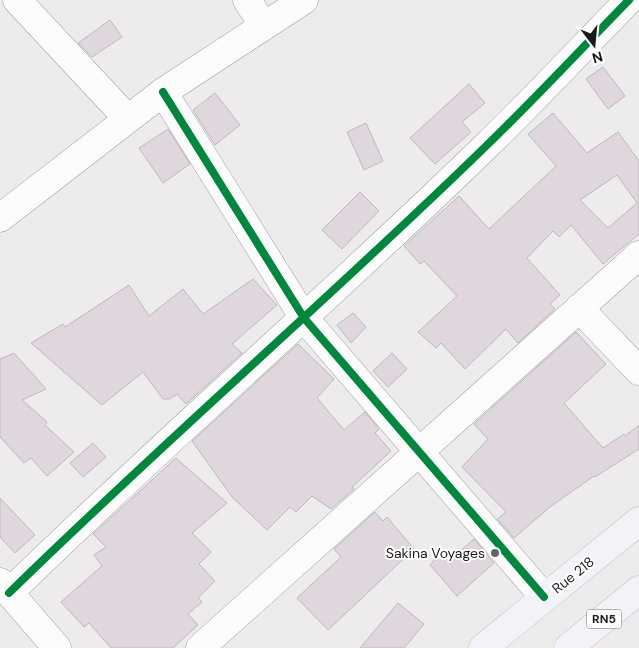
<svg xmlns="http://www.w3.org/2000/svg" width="639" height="648" viewBox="0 0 639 648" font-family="'DM Sans',sans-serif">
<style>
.building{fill:#e0d6de;stroke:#bbbaba;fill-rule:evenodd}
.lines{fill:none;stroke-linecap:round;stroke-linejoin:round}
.minor-casing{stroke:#a1a0a1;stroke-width:29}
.trunk-casing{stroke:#c7c6c6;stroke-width:29}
.minor{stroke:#fcfcfc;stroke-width:28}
.trunk{stroke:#f2f3f8;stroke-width:28}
.cycleway-casing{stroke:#fff;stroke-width:11}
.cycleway{stroke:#00873e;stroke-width:8}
.poi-dot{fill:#656465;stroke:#fff;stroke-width:2}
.labels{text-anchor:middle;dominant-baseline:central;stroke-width:4;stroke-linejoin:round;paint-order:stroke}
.shield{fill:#fff;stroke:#605f60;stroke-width:1}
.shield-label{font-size:12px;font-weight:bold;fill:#1c1b1c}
.poi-label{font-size:14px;fill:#1c1b1c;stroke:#fff;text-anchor:end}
.street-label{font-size:14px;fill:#1c1b1c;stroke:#fff}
</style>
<rect width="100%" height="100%" fill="#edebec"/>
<path class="building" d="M110,20L122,37L92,57L78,43Z
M603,67L625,96L608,109L586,79Z
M469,84L485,103L462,122L471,132L435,164L410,138Z
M215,93L240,125L215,145L193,110Z
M553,113L587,153L618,132L639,161V234L603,264L571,225L559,237L553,231L527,258L560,295L550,304L555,309L518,343L506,329L465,369L441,343L436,348L418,332L457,296L424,261L420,264L404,246L459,196L489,229L556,166L528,134ZM617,175L637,203L608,228L580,200Z
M366,123L383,161L364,170L347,132Z
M168,129L190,164L163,183L139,148Z
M360,192L379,211L342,249L322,230Z
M253,279L277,305L232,344L242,353L186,404L177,394L170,399H163L143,372L102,405L31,343L63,324L65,327L129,285L149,316L183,289L203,314Z
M353,313L366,327L351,343L337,325Z
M576,332L606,364L564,403L603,448L624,434L625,436L639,425V449L595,477L594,476L550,507L514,538L497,519L506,512L462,467L488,439L474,424Z
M298,344L334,379L317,398L344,430L365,412L379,429L375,433L391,451L352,487L354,489L331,509L312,496L296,512L290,507L267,530L232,497L192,441Z
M14,353L46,389L22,400L47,422L45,425L74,452L47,476L31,458L24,463L0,437V359Z
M392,353L407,369L388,387L373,371Z
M93,443L106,457L83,477L70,463Z
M176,458L227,503L192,533L211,552L199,564L215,581L198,598L202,602L188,614L198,625L173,648H111L89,623L84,627L61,602L102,566L94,555L106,547L93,534Z
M0,498L35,535L15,553L0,537Z
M375,512L383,521L387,517L414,549L328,630L297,598L341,557L334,549Z
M474,539L494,563L457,596L430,565L443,549L451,559Z
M398,603L424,624L404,648H360Z"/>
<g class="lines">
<defs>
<path id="minor" d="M17,0L128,119
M247,0L263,25
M163,92L304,318L544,597
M0,218L163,92L304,0
M579,308L639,371
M0,582L57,648
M9,593C164,441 329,299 484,148C534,100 581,49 629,0
M200,648L639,255"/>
<path id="trunk" d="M483,648L639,521
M568,648L639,590"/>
</defs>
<use href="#minor" class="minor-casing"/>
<use href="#trunk" class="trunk-casing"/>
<use href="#minor" class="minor"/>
<use href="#trunk" class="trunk"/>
<defs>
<path id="cycleway" d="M163,92L304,318L544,597
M9,593C164,441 329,299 484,148C534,100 581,49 629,0"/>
</defs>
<use href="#cycleway" class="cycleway-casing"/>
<use href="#cycleway" class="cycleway"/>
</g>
<circle class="poi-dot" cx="495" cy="553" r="5"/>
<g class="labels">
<rect class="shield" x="586.5" y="609.5" width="35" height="19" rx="4"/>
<g class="shield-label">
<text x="604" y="619">RN5</text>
</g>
<g class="poi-label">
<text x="485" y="553">Sakina Voyages</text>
</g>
<g class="street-label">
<text transform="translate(573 575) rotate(-39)">Rue 218</text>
</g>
</g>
<g transform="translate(594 45) rotate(164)" stroke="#ffffff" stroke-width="4" paint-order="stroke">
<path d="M0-4L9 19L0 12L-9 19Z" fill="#1c1b1c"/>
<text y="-8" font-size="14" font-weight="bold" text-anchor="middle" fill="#1c1b1c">N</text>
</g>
</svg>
